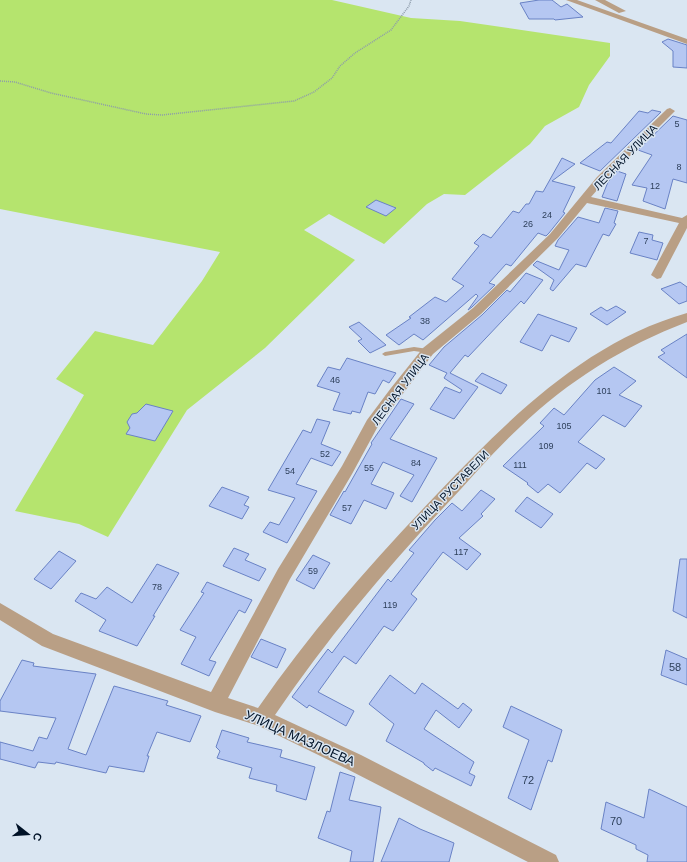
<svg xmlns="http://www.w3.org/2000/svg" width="687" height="862" viewBox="0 0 687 862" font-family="Arial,sans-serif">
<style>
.green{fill:#b5e46e}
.building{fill:#b5c7f2;stroke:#6982c5}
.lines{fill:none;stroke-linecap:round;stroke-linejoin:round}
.path{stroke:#8d9baa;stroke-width:1.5;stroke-dasharray:1 1;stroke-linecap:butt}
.lane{fill:#b99f85;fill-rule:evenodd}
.street{fill:#b99f85;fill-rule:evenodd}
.labels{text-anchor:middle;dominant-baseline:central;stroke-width:3;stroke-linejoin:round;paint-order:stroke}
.number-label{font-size:9px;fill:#2d3f5a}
.street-label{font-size:11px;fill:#001227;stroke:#dae6f2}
.near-number-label{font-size:11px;fill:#2d3f5a}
.near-street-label{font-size:13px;fill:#001227;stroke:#dae6f2}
</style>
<rect width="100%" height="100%" fill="#dae6f2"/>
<path class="green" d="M0,0H332L411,18L460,21L610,43V56L589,85L579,107L545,126L530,144L465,195L444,194L427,204L384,244L329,214L304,230L355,260L265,348L187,410L108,537L79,524L15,511L84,395L56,379L95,331L153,345L202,281L220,252L0,209Z"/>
<path class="building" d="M539,0H552L561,7L567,4L583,17L555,20L554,19H529L520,3Z
M668,39L687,45V68L673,67V51L662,42Z
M652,110L661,112L600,171L580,163L607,142L611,143L639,111L648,113Z
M673,116L687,120V183L673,179L665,209L643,201L647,188L632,185L652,155L638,150Z
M562,158L575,164L552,181L575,187L563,212L565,213L549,233L546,236L538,233L511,266L506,264L489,283L495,285L472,307L468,310L478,296L476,294L423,340L414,334L399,345L386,335L411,318L409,317L435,297L446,302L464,286L452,279L479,246L474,243L483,234L491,238L513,211L519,213L526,204H529L536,191L543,192Z
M617,171L626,174L617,201L602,197L608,182Z
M376,200L396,208L386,216L366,207Z
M605,208L618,211L614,223L616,224L609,236L603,234L586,267L576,264L553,291L550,289L554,280L533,265L537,261L559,270L569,250L555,246L558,240L578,217L599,223Z
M639,232L653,235L652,240L663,243L657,260L630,253Z
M526,273L543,280L524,304L521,301L468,357L465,355L450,373L478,387L454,419L430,409L445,387L460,393L462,390L444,378L447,373L429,365L444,347L482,315L507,290L510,292Z
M680,282L687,287V301L679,304L661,289Z
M616,306L626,312L607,325L590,314L601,307L607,311Z
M538,314L577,328L569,342L551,335L542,351L520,342Z
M359,322L386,345L370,353L358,341L362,339L349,327Z
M687,334V378L658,357L665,353L661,350Z
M347,358L396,373L389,383L383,380L375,394L368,392L360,413L352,411L351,414L333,410L340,393L317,386L328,367L340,370Z
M614,367L636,381L619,395L642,406L625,427L603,415L578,442L605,459L596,469L587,463L560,493L548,484L538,493L527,484L528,483L503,466L544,426L540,423L554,408L564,415L595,380Z
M482,373L507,385L501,394L475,381Z
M401,399L414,404L390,439L437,458L412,502L400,496L414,475L383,462L371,484L394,493L386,509L364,500L351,524L330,515L344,491L345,492L372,444L371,443Z
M146,404L173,411L155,441L126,434L130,428L127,422L132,414L137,413Z
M317,419L330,422L321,444L341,452L332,466L311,458L296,484L317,491L287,543L263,532L270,522L279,525L295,498L268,490L303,430L311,433Z
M222,487L249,497L244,505L249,507L242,519L209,506Z
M481,490L495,499L481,514L483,516L459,538L481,554L467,570L443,552L411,594L417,599L393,631L384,626L356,664L344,656L318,692L354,711L346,726L309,705L307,708L292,697L328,649L332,653L388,579L391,582L414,553L409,550L435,520L452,503L462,511Z
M527,497L553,514L541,528L515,511Z
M234,548L249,554L245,560L266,569L259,581L223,566Z
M59,551L76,561L51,589L34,579Z
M313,555L330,563L314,589L296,580Z
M680,559H687V618L673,611Z
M157,564L179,573L153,616H155L137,646L99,631L106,620L75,601L81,593L96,599L107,587L132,603Z
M207,582L252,600L245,613L239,610L209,660L216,662L209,676L181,664L196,637L180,630L204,593L201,592Z
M261,639L286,649L277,668L251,657Z
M666,650L687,659V685L661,675Z
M22,660L34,663L33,666L96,674L68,749L86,755L114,686L168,701L166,705L201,716L190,742L157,732L147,756H149L144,772L109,766L106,773L56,762L55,764L38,762L35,768L0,759V742L33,751L39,737L47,739L56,718L0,711V701Z
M390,675L415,694L422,683L458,709L463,703L472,710L459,728L436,710L424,729L474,762L469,773L475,776L471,786L435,768L433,771L424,764V763L386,741L394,724L369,704Z
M511,706L562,730L552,762L548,760L531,810L508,798L529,740L503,727Z
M222,730L249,738L247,742L282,750L280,757L315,767L306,800L276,791L277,785L249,778L252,768L217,758L220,751L216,747Z
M340,772L355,777L349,800L381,807L373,862H350L352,851L318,838L327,811L330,812Z
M649,789L687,807V862H647L648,855L636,849V845L601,829L606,802L644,818Z
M399,818L420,829L454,843L449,862H381Z"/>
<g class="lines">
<path class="path" d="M0,81L15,82L51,93L146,114L162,115L294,101L314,92L332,78L340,66L355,53L391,30L409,6L411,0"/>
<path class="lane" d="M414,347L428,349L431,351L428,353L414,351L385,356L382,354L385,352Z"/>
<path class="street" d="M566,0H577L687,39V44Z
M595,0H605L626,11L619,13Z
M670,108L675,111L605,181L591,197L682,218L687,215V228L661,278L657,279L651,275L679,223L587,203L558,238L481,314L433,354L377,428L352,474L290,579L228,698L258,708C312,630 373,561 438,493C509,419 585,342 687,313V322C624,346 568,381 520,427C493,452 470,480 445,506C383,572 326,640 275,715L361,755L556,855L559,862H528L347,769L259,726L215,712L42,646L0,620V603L53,634L211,692L278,569L342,466L367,420L391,388L423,348L473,308L550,234L597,177L667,109Z"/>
</g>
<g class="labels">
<g class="number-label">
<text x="677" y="124">5</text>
<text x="679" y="167">8</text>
<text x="655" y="186">12</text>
<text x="547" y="215">24</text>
<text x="528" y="224">26</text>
<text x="646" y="241">7</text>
<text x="425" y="321">38</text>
<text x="335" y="380">46</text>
<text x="604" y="391">101</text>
<text x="564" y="426">105</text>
<text x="546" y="446">109</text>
<text x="325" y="454">52</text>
<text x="416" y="463">84</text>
<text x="520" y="465">111</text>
<text x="369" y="468">55</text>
<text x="290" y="471">54</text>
<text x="347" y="508">57</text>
<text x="461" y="552">117</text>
<text x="313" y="571">59</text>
<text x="157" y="587">78</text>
<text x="390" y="605">119</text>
</g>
<g class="street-label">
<text transform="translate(625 157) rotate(-46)">ЛЕСНАЯ УЛИЦА</text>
<text transform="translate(400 389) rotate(-53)">ЛЕСНАЯ УЛИЦА</text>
<text transform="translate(450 490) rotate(-46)">УЛИЦА РУСТАВЕЛИ</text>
</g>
<g class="near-number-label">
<text x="675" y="667">58</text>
<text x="528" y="780">72</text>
<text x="616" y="821">70</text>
</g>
<g class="near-street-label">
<text transform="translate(300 738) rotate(24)">УЛИЦА МАЗЛОЕВА</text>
</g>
</g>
<g transform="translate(28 834) rotate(107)" stroke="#dae6f2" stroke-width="3" paint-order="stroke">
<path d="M0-3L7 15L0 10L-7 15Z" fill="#001227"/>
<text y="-6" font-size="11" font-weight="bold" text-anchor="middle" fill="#001227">С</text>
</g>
</svg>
